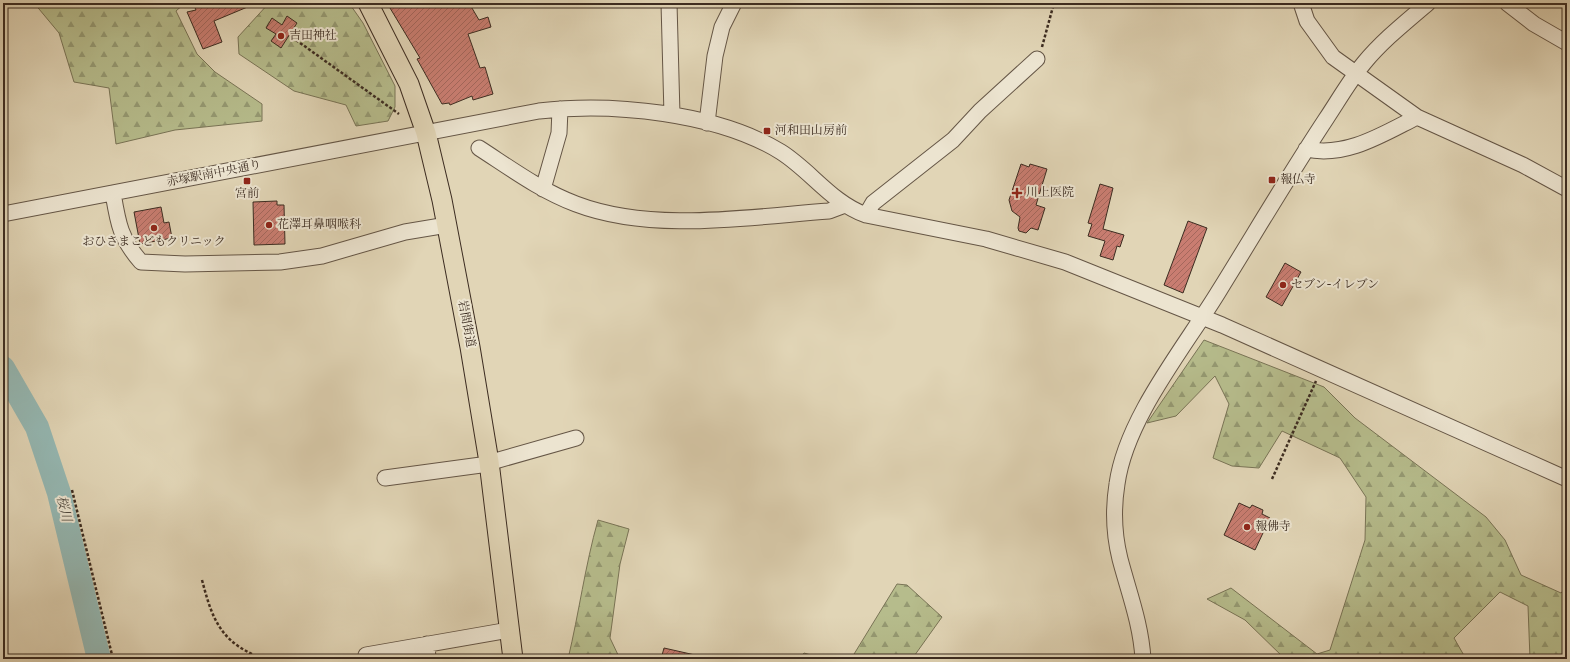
<svg xmlns="http://www.w3.org/2000/svg" width="1570" height="662" viewBox="0 0 1570 662" font-family="Vollkorn,'Noto Serif JP',serif">
<style>
.forest{fill:url(#forest-firs);stroke:#797456}
.lines{fill:none;stroke-linecap:round;stroke-linejoin:round}
.river{stroke:#95b8b3;stroke-width:24}
.building{fill:url(#building-hatch);stroke:#3c2c21}
.minor-casing{stroke:#655646;stroke-width:17}
.major-casing{stroke:#3c2c21;stroke-width:21}
.path{stroke:#3c2c21;stroke-width:2.5;stroke-dasharray:3 2;stroke-linecap:butt}
.minor{stroke:#ece4d0;stroke-width:15}
.major{stroke:#e1d5b6;stroke-width:19}
.poi-dot{fill:#8f2418;stroke:#ece4d0;stroke-width:1.5}
.labels{text-anchor:middle;dominant-baseline:central;stroke-width:4;stroke-linejoin:round;paint-order:stroke}
.poi-label{font-size:12px;fill:#3c2c21;stroke:#ece4d0;text-anchor:start}
.street-label{font-size:12px;fill:#3c2c21;stroke:#ece4d0}
.water-label{font-size:13px;font-style:italic;fill:#4e483e;stroke:#ece4d0}
</style>
<defs>
<pattern id="forest-firs" width="22" height="20" patternUnits="userSpaceOnUse"><rect width="22" height="20" fill="#b6bc8c"/><path d="M5 1l3.5 6h-7zM16 11l3.5 6h-7z" fill="#959972"/></pattern>
<pattern id="building-hatch" width="6" height="6" patternUnits="userSpaceOnUse"><rect width="6" height="6" fill="#c97d71"/><path d="M-1 1l2-2M0 6l6-6M5 7l2-2" fill="none" stroke="#a4675c"/></pattern>
</defs>
<rect width="100%" height="100%" fill="#e1d5b6"/>
<filter id="stains"><feTurbulence type="fractalNoise" baseFrequency=".005" numOctaves="4"/><feColorMatrix values="0 0 0 0 .2 0 0 0 0 .09 0 0 0 0 .02 0 0 0 .5 -.17"/></filter>
<radialGradient id="worn" r=".72"><stop offset=".6" stop-color="#630" stop-opacity="0"/><stop offset="1" stop-color="#630" stop-opacity=".3"/></radialGradient>
<path class="forest" d="M34,3H185L176,11L197,54L215,72L262,104V121L175,130L116,144L109,88L74,82L59,33Z
M269,3H349L363,23L395,86V107L388,121L356,126L346,105L294,91L239,54L238,37Z
M1204,340L1324,387L1355,418L1486,517L1505,540L1521,575L1561,593L1567,586V659H1530L1528,606L1500,592L1454,638L1466,659H1285L1245,620L1207,599L1231,588L1317,654L1330,650L1365,540L1366,497L1340,458L1282,431L1259,468L1232,466L1213,458L1229,404L1215,376L1176,416L1147,423Z
M598,520L629,529L620,564L610,638L620,659H568C579,613 585,566 598,520Z
M897,584L907,585L942,617L912,659H851Z
M804,653L824,659H799Z"/>
<g class="lines">
<path class="river" d="M3,368L37,427L59,493L99,659"/>
</g>
<path class="building" d="M193,3H257L214,21L222,42L203,49L187,12L196,10Z
M387,3H469L479,20L488,17L491,27L468,34L480,68L485,67L493,94L473,100L472,96L450,105L449,103L442,104L417,59L420,58Z
M287,16L297,23L281,48L271,41L276,34L266,28L272,18L282,25Z
M1021,164L1029,167L1030,164L1047,169L1036,205L1045,208L1038,230L1031,228L1026,233L1019,231L1018,228L1020,217L1012,211L1009,200Z
M1100,184L1113,188L1103,229L1124,235L1120,247L1117,246L1113,260L1100,256L1105,241L1088,236L1092,224L1088,223Z
M277,201V205H284L285,244L254,245L253,202Z
M161,207L164,223L169,222L172,238L140,244L134,212Z
M1188,221L1207,228L1183,293L1164,285Z
M1285,263L1301,272L1282,306L1266,297Z
M1239,503L1250,508L1252,505L1263,510L1262,514L1270,518L1255,550L1224,535Z
M664,648L695,655L694,659H661Z"/>
<g class="lines">
<defs>
<path id="minor" d="M669,3L672,115
M1301,3L1307,21L1333,57L1417,117L1523,165L1567,189
M1507,3L1534,24L1567,43
M707,123L715,56L722,27L734,3
M479,148C510,168 541,191 576,204C652,233 749,217 829,211L845,205
M1306,149C1346,158 1383,134 1417,117
M543,189L559,133L560,109
M113,193C118,223 120,238 141,262L185,264L280,262L322,256L405,232L447,225
M3,214L539,111C612,102 718,113 781,152C811,171 832,203 866,215L986,239L1065,262L1222,325L1567,479
M866,215L873,203L953,140L980,111L1037,59
M385,478L481,465L576,438
M427,644L428,659
M366,659V655L509,630
M1143,659C1141,624 1129,593 1120,559C1114,535 1113,509 1117,484C1126,418 1185,347 1219,291C1255,233 1289,175 1326,119C1338,101 1350,80 1364,63C1383,40 1406,22 1428,3"/>
<path id="major" d="M368,3L409,84L426,133L442,200L470,347L489,462L513,659"/>
</defs>
<use href="#minor" class="minor-casing"/>
<use href="#major" class="major-casing"/>
<path class="path" d="M296,40L399,114
M1042,47L1054,3
M1272,479L1316,381
M72,490L113,659
M202,580C209,606 215,630 238,646C245,651 253,654 259,659"/>
<use href="#minor" class="minor"/>
<use href="#major" class="major"/>
</g>
<g class="poi-dot">
<circle cx="281" cy="36" r="4"/>
<rect x="763" y="127" width="8" height="8" rx="2"/>
<rect x="1268" y="176" width="8" height="8" rx="2"/>
<rect x="243" y="177" width="8" height="8" rx="2"/>
<path d="M1015 187h4v4h4v4h-4v4h-4v-4h-4v-4h4z"/>
<circle cx="269" cy="225" r="4"/>
<circle cx="154" cy="228" r="4"/>
<circle cx="1283" cy="285" r="4"/>
<circle cx="1247" cy="527" r="4"/>
</g>
<g class="labels">
<g class="poi-label">
<text x="289" y="36">吉田神社</text>
<text x="775" y="131">河和田山房前</text>
<text x="1280" y="180">報仏寺</text>
<text x="1026" y="193">川上医院</text>
<text x="247" y="194" text-anchor="middle">宮前</text>
<text x="277" y="225">花澤耳鼻咽喉科</text>
<text x="154" y="242" text-anchor="middle">おひさまこどもクリニック</text>
<text x="1291" y="285">セブン-イレブン</text>
<text x="1255" y="527">報佛寺</text>
</g>
<g class="street-label">
<text transform="translate(214 174) rotate(-11)">赤塚駅南中央通り</text>
<text transform="translate(466 324) rotate(79)">岩間街道</text>
</g>
<g class="water-label">
<text transform="translate(63 509) rotate(76)">桜川</text>
</g>
</g>
<rect width="1570" height="662" fill="none" stroke="#e1d5b6" stroke-width="16"/>
<rect x="4" y="4" width="1562" height="654" fill="none" stroke="#3c2c21" stroke-width="2"/>
<rect x="8" y="8" width="1554" height="646" fill="none" stroke="#3c2c21"/>
<rect width="100%" height="100%" filter="url(#stains)"/>
<rect width="100%" height="100%" fill="url(#worn)"/>
</svg>
